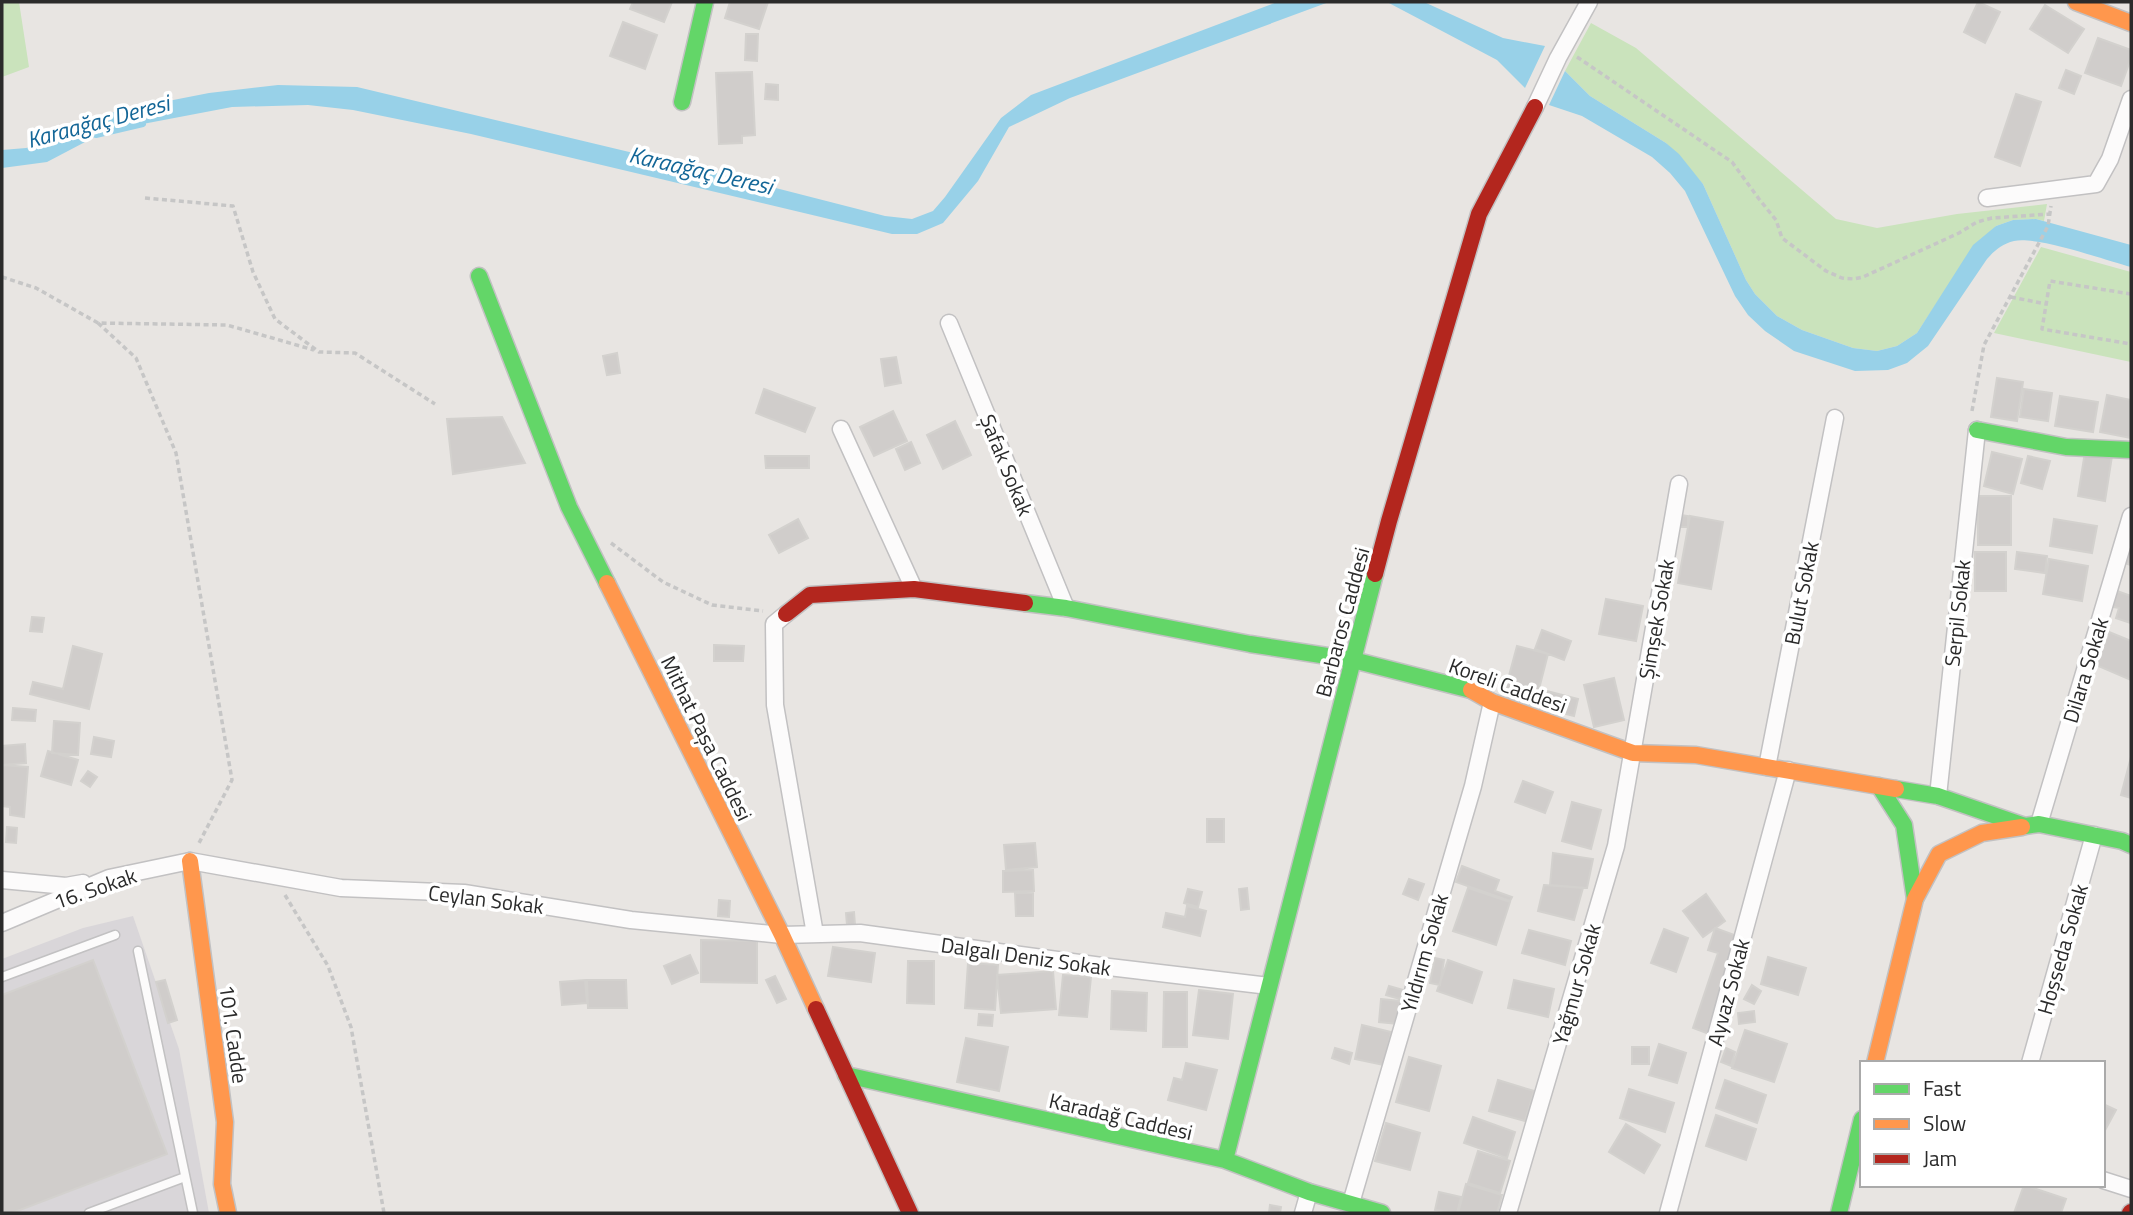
<svg xmlns="http://www.w3.org/2000/svg" width="2133" height="1215" viewBox="0 0 2133 1215" font-family="'Titillium Web',sans-serif">
<style>
.industrial{fill:#d9d6d9}
.green{fill:#cae3bc}
.water{fill:#98d1e8}
.lines{fill:none;stroke-linecap:round;stroke-linejoin:round}
.stream{stroke:#98d1e8;stroke-width:6}
.building{fill:#d0cdcb;stroke:#d3d1ce;stroke-width:2}
.lane-casing{stroke:#c2c1c2;stroke-width:11}
.street-casing{stroke:#c2c1c2;stroke-width:19}
.fast-casing{stroke:#c2c1c2;stroke-width:19}
.slow-casing{stroke:#c2c1c2;stroke-width:19}
.jam-casing{stroke:#c2c1c2;stroke-width:19}
.path{stroke:#c6c6c6;stroke-width:3.5;stroke-dasharray:5 3.5;stroke-linecap:butt}
.lane{stroke:#fcfbfb;stroke-width:8}
.street{stroke:#fcfbfb;stroke-width:16}
.fast{stroke:#63d668;stroke-width:16}
.slow{stroke:#ff974d;stroke-width:16}
.jam{stroke:#b3261e;stroke-width:16}
.labels{text-anchor:middle;dominant-baseline:central;stroke-width:7;stroke-linejoin:round;paint-order:stroke}
.street-label{font-size:21px;fill:#2b2b2b;stroke:#fff}
.water-label{font-size:23px;font-style:italic;fill:#136697;stroke:#fff}
</style>
<rect width="100%" height="100%" fill="#e8e5e2"/>
<path class="industrial" d="M133,916L179,1049L209,1213H2V959L83,928Z"/>
<path class="green" d="M2,2H19L29,67L2,77Z
M1591,23L1636,48L1836,219L1877,228L1957,214L2047,204L2044,221L2036,219L2013,220L1996,226L1936,304L1917,333L1897,346L1877,351L1853,348L1802,330L1777,316L1755,294L1746,280L1703,184L1666,143L1590,96L1565,71Z
M2041,247L2131,272V362L1994,333Z"/>
<path class="water" d="M1277,2H1329L1070,98L1009,127L978,181L943,223L917,234H892L471,134L353,110L308,105L232,107L106,131L47,162L2,168V150L26,148L51,141L87,122L117,111L209,93L278,85L357,87L713,172L885,216L912,219L933,211L945,197L1001,118L1031,95Z
M1387,2H1424L1503,38L1545,46L1525,88L1497,60Z
M1565,71L1590,96L1666,143L1679,154L1703,184L1746,280L1755,294L1777,316L1802,330L1853,348L1877,351L1897,346L1917,333L1973,245L1996,226L2013,220L2036,219L2131,245V267C2105,260 2038,236 2014,241C2002,244 1995,250 1987,259L1928,346L1907,363L1888,370L1855,371L1794,351L1765,331L1748,315L1735,296L1685,191L1670,173L1652,157L1582,116L1549,105Z"/>
<g class="lines">
<path class="stream" d="M96,135L143,124"/>
</g>
<path class="building" d="M633,2H672L664,22L630,9Z
M730,2H768L759,29L725,18Z
M1978,2L2000,12L1985,43L1964,32Z
M2045,5L2084,29L2068,53L2030,29Z
M623,22L657,35L645,69L610,56Z
M746,34H758L757,61L745,60Z
M2098,38L2131,50V58L2121,86L2085,73Z
M2066,70L2081,76L2074,94L2059,88Z
M752,72L755,135L742,136V143L719,144L716,73Z
M766,84L778,85V100L765,99Z
M2016,94L2041,102L2020,166L1995,157Z
M617,353L620,373L607,375L603,356Z
M896,357L901,383L885,386L881,359Z
M1997,378L2023,382L2017,421L1991,417Z
M764,389L815,408L805,432L756,413Z
M2024,389L2052,393L2048,421L2020,417Z
M2107,395L2131,400V438L2100,432Z
M2060,396L2098,402L2093,432L2055,426Z
M893,411L907,441L874,456L860,427Z
M502,417L525,463L453,474L447,419Z
M955,421L971,455L943,469L927,435Z
M911,442L920,463L905,470L896,449Z
M1992,452L2022,459L2013,494L1984,486Z
M2085,452L2112,456L2105,501L2078,496Z
M765,456H809V468H766Z
M2028,456L2050,461L2042,489L2021,483Z
M1978,496H2011V545H1978Z
M1681,515L1688,516V527H1680Z
M1690,516L1723,522L1711,589L1678,583Z
M798,519L808,538L779,553L769,535Z
M2054,519L2097,526L2092,553L2050,546Z
M2131,545V565L2125,563Z
M1975,552H2006V591H1975Z
M2017,552L2047,556L2045,573L2015,569Z
M2049,559L2088,566L2082,601L2043,594Z
M2117,591L2131,596V623L2116,618L2119,608L2113,607Z
M1606,599L1643,606L1636,641L1599,634Z
M32,617L44,618L42,632L30,631Z
M1542,630L1571,641L1564,660L1535,649Z
M2109,632L2131,641V680L2096,665Z
M714,645L744,646L743,661H714Z
M73,646L102,654L89,709L30,694L33,682L63,689Z
M1517,646L1548,654L1539,689L1578,699L1574,716L1503,698Z
M1614,678L1624,720L1594,727L1584,685Z
M13,708L36,710L35,721L12,720Z
M54,721L80,723L78,755L52,753Z
M94,737L114,741L111,757L91,754Z
M25,744L26,763L2,765V746Z
M48,751L78,760L71,785L41,776Z
M2131,757V798L2121,795Z
M2,765L28,767L24,817L10,815V807L2,806Z
M88,771L97,777L90,787L81,781Z
M1523,781L1553,792L1545,813L1515,802Z
M1572,802L1601,810L1591,849L1562,841Z
M1207,819H1224V842H1207Z
M7,827L17,828L16,843L6,842Z
M1035,843L1037,867L1006,870L1004,845Z
M1553,853L1593,859L1587,888L1550,885Z
M1462,866L1499,880L1495,891L1512,897L1510,901L1456,882Z
M1033,870L1034,891L1003,892V871Z
M1409,879L1424,884L1418,900L1403,894Z
M1544,885L1583,888L1574,920L1538,911Z
M1247,888L1249,909L1241,910L1239,889Z
M1468,888L1510,902L1496,945L1453,931Z
M1188,889L1202,892L1198,907L1184,903Z
M1015,893H1033V916H1016Z
M1706,894L1725,921L1703,937L1683,911Z
M719,900L730,901L729,917L718,916Z
M1187,906L1206,911L1200,936L1163,927L1166,913L1185,917Z
M854,912L855,925H847L846,913Z
M1715,928L1740,937L1709,1034L1693,1028L1718,953L1708,950Z
M1664,929L1688,938L1676,972L1651,963Z
M1529,930L1571,941L1565,965L1522,953Z
M701,940L757,941V983L701,982Z
M833,947L875,953L871,982L828,976Z
M690,955L698,973L672,984L664,966Z
M1768,957L1806,968L1798,995L1761,984Z
M1435,958L1444,960L1440,985L1430,983Z
M93,960L167,1154L12,1213H2V995Z
M1448,960L1482,972L1472,1003L1437,991Z
M908,961H934V1004L907,1003Z
M968,963L998,965L995,1010L965,1008Z
M1053,971L1056,1009L1001,1013L997,975Z
M1063,975L1091,977L1087,1017L1059,1015Z
M775,976L786,999L777,1003L766,980Z
M165,980L177,1020L168,1023L156,982Z
M585,980L587,1003L562,1005L560,982Z
M587,980H626L627,1008H588Z
M1514,980L1554,989L1548,1017L1508,1008Z
M1752,985L1761,991L1754,1004L1744,999Z
M1389,986L1403,990L1400,999L1386,995Z
M1199,990L1233,994L1228,1039L1193,1035Z
M1112,991L1147,993L1146,1031L1111,1029Z
M1164,992H1187V1047H1163Z
M1381,999L1400,1001L1398,1024L1379,1022Z
M1754,1011L1755,1022L1739,1024L1738,1013Z
M979,1014L993,1015L992,1026L978,1025Z
M1362,1025L1391,1032L1384,1065L1355,1059Z
M1745,1030L1787,1044L1774,1082L1732,1068Z
M966,1038L1008,1047L999,1091L957,1082Z
M1659,1044L1686,1053L1677,1083L1649,1075Z
M1632,1047H1649V1064H1632Z
M1335,1048L1352,1053L1349,1064L1332,1058Z
M1726,1048L1735,1052L1731,1066L1721,1062Z
M1409,1057L1441,1066L1429,1111L1396,1102Z
M1186,1063L1217,1070L1206,1110L1168,1100L1174,1078L1182,1080Z
M1498,1080L1534,1091L1525,1121L1489,1111Z
M1725,1080L1766,1095L1757,1123L1716,1108Z
M1629,1089L1674,1103L1665,1132L1620,1118Z
M2103,1104L2116,1110L2103,1134Z
M1716,1115L1756,1129L1746,1160L1706,1146Z
M1473,1117L1515,1132L1507,1158L1464,1143Z
M1386,1123L1420,1133L1410,1170L1375,1161Z
M1626,1124L1660,1145L1644,1173L1609,1152Z
M1478,1151L1510,1161L1500,1193L1468,1183Z
M1466,1184L1502,1195L1497,1213H1458Z
M2024,1185L2066,1199L2061,1213H2014Z
M1439,1192L1461,1197L1457,1213L1435,1210Z
M1270,1205L1281,1207L1280,1213H1269Z"/>
<g class="lines">
<defs>
<path id="lane" d="M138,951L193,1213
M2,977L115,935
M89,1213L185,1177"/>
<path id="street" d="M1535,107L1558,58L1589,2
M1987,198L2096,184L2110,159L2131,99
M949,323L1066,608
M841,429L914,589
M786,614L774,624L775,705L815,934
M1767,767L1835,418
M1938,796L1977,430
M2039,824L2131,516
M2,880L66,886L83,883
M2,923L109,878L190,861L341,888L464,893L631,920L782,935L860,933L1109,967L1269,986
M2030,1063L2094,835
M2103,1180L2131,1189
M1351,1203L1473,786L1492,702
M1303,1213L1309,1192
M1508,1213L1616,846L1679,484
M1668,1213L1788,770"/>
<path id="fast" d="M682,102L705,2
M479,276L569,507L607,583
M1977,430L2066,447L2131,450
M1025,603L1066,608L1250,644L1353,660L1471,690
M1879,786L1904,825L1915,899
M1896,789L1938,796L2025,826L2039,824L2122,841L2131,845
M846,1075L1225,1160L1309,1192L1382,1213
M1225,1160L1375,574
M1839,1213L1862,1119"/>
<path id="slow" d="M2076,2L2131,23
M607,583L782,935L816,1009
M1471,690L1492,702L1633,753L1696,755L1896,789
M190,861L225,1122L222,1184L228,1213
M1875,1063L1915,899L1939,854L1982,833L2022,827"/>
<path id="jam" d="M1375,574L1389,521L1479,214L1535,107
M786,614L810,595L914,589L1025,603
M816,1009L910,1213
M2130,1213L2131,1212"/>
</defs>
<use href="#lane" class="lane-casing"/>
<use href="#street" class="street-casing"/>
<use href="#fast" class="fast-casing"/>
<use href="#slow" class="slow-casing"/>
<use href="#jam" class="jam-casing"/>
<path class="path" d="M1577,57L1732,162L1759,199L1776,220L1782,238L1826,271L1842,278L1854,279L1863,277L1959,233L1977,222L1992,218L2050,214
M145,198L233,206L253,272L275,319L319,352L355,353L435,404
M2,277L36,288L98,323L227,325L314,350
M2131,294L2050,281L2042,329L2131,344
M2011,297L2046,304
M98,323L136,358L176,453L232,780L199,843
M1972,411L1984,345L2048,226L2051,206
M611,543L663,582L712,605L763,611
M285,895L328,966L351,1027L384,1213"/>
<use href="#lane" class="lane"/>
<use href="#street" class="street"/>
<use href="#fast" class="fast"/>
<use href="#slow" class="slow"/>
<use href="#jam" class="jam"/>
</g>
<g class="labels">
<g class="street-label">
<text transform="translate(1007 465) rotate(68)">Şafak Sokak</text>
<text transform="translate(1801 593) rotate(-79)">Bulut Sokak</text>
<text transform="translate(1957 613) rotate(-84)">Serpil Sokak</text>
<text transform="translate(1656 619) rotate(-80)">Şimşek Sokak</text>
<text transform="translate(1342 622) rotate(-75)">Barbaros Caddesi</text>
<text transform="translate(2085 670) rotate(-73)">Dilara Sokak</text>
<text transform="translate(1508 685) rotate(20)">Koreli Caddesi</text>
<text transform="translate(707 738) rotate(64)">Mithat Paşa Caddesi</text>
<text transform="translate(95 888) rotate(-19)">16. Sokak</text>
<text transform="translate(486 899) rotate(7)">Ceylan Sokak</text>
<text transform="translate(2062 949) rotate(-74)">Hoşseda Sokak</text>
<text transform="translate(1424 953) rotate(-74)">Yıldırım Sokak</text>
<text transform="translate(1026 956) rotate(8)">Dalgalı Deniz Sokak</text>
<text transform="translate(1576 984) rotate(-74)">Yağmur Sokak</text>
<text transform="translate(1728 992) rotate(-75)">Ayvaz Sokak</text>
<text transform="translate(234 1034) rotate(82)">101. Cadde</text>
<text transform="translate(1121 1116) rotate(13)">Karadağ Caddesi</text>
</g>
<g class="water-label">
<text transform="translate(98 121) rotate(-15)">Karaağaç Deresi</text>
<text transform="translate(701 170) rotate(13)">Karaağaç Deresi</text>
</g>
</g>
<rect width="2133" height="1215" fill="none" stroke="#2b2b2b" stroke-width="7"/>
<rect x="1860" y="1061" width="245" height="126" fill="#ffffff" stroke="#aaaaaa" stroke-width="2"/>
<rect x="1874" y="1084" width="35" height="10" fill="#63d668" stroke="#aaaaaa" stroke-width="2"/>
<text x="1923" y="1096" font-size="21" fill="#2b2b2b">Fast</text>
<rect x="1874" y="1119" width="35" height="10" fill="#ff974d" stroke="#aaaaaa" stroke-width="2"/>
<text x="1923" y="1131" font-size="21" fill="#2b2b2b">Slow</text>
<rect x="1874" y="1154" width="35" height="10" fill="#b3261e" stroke="#aaaaaa" stroke-width="2"/>
<text x="1923" y="1166" font-size="21" fill="#2b2b2b">Jam</text>
</svg>
